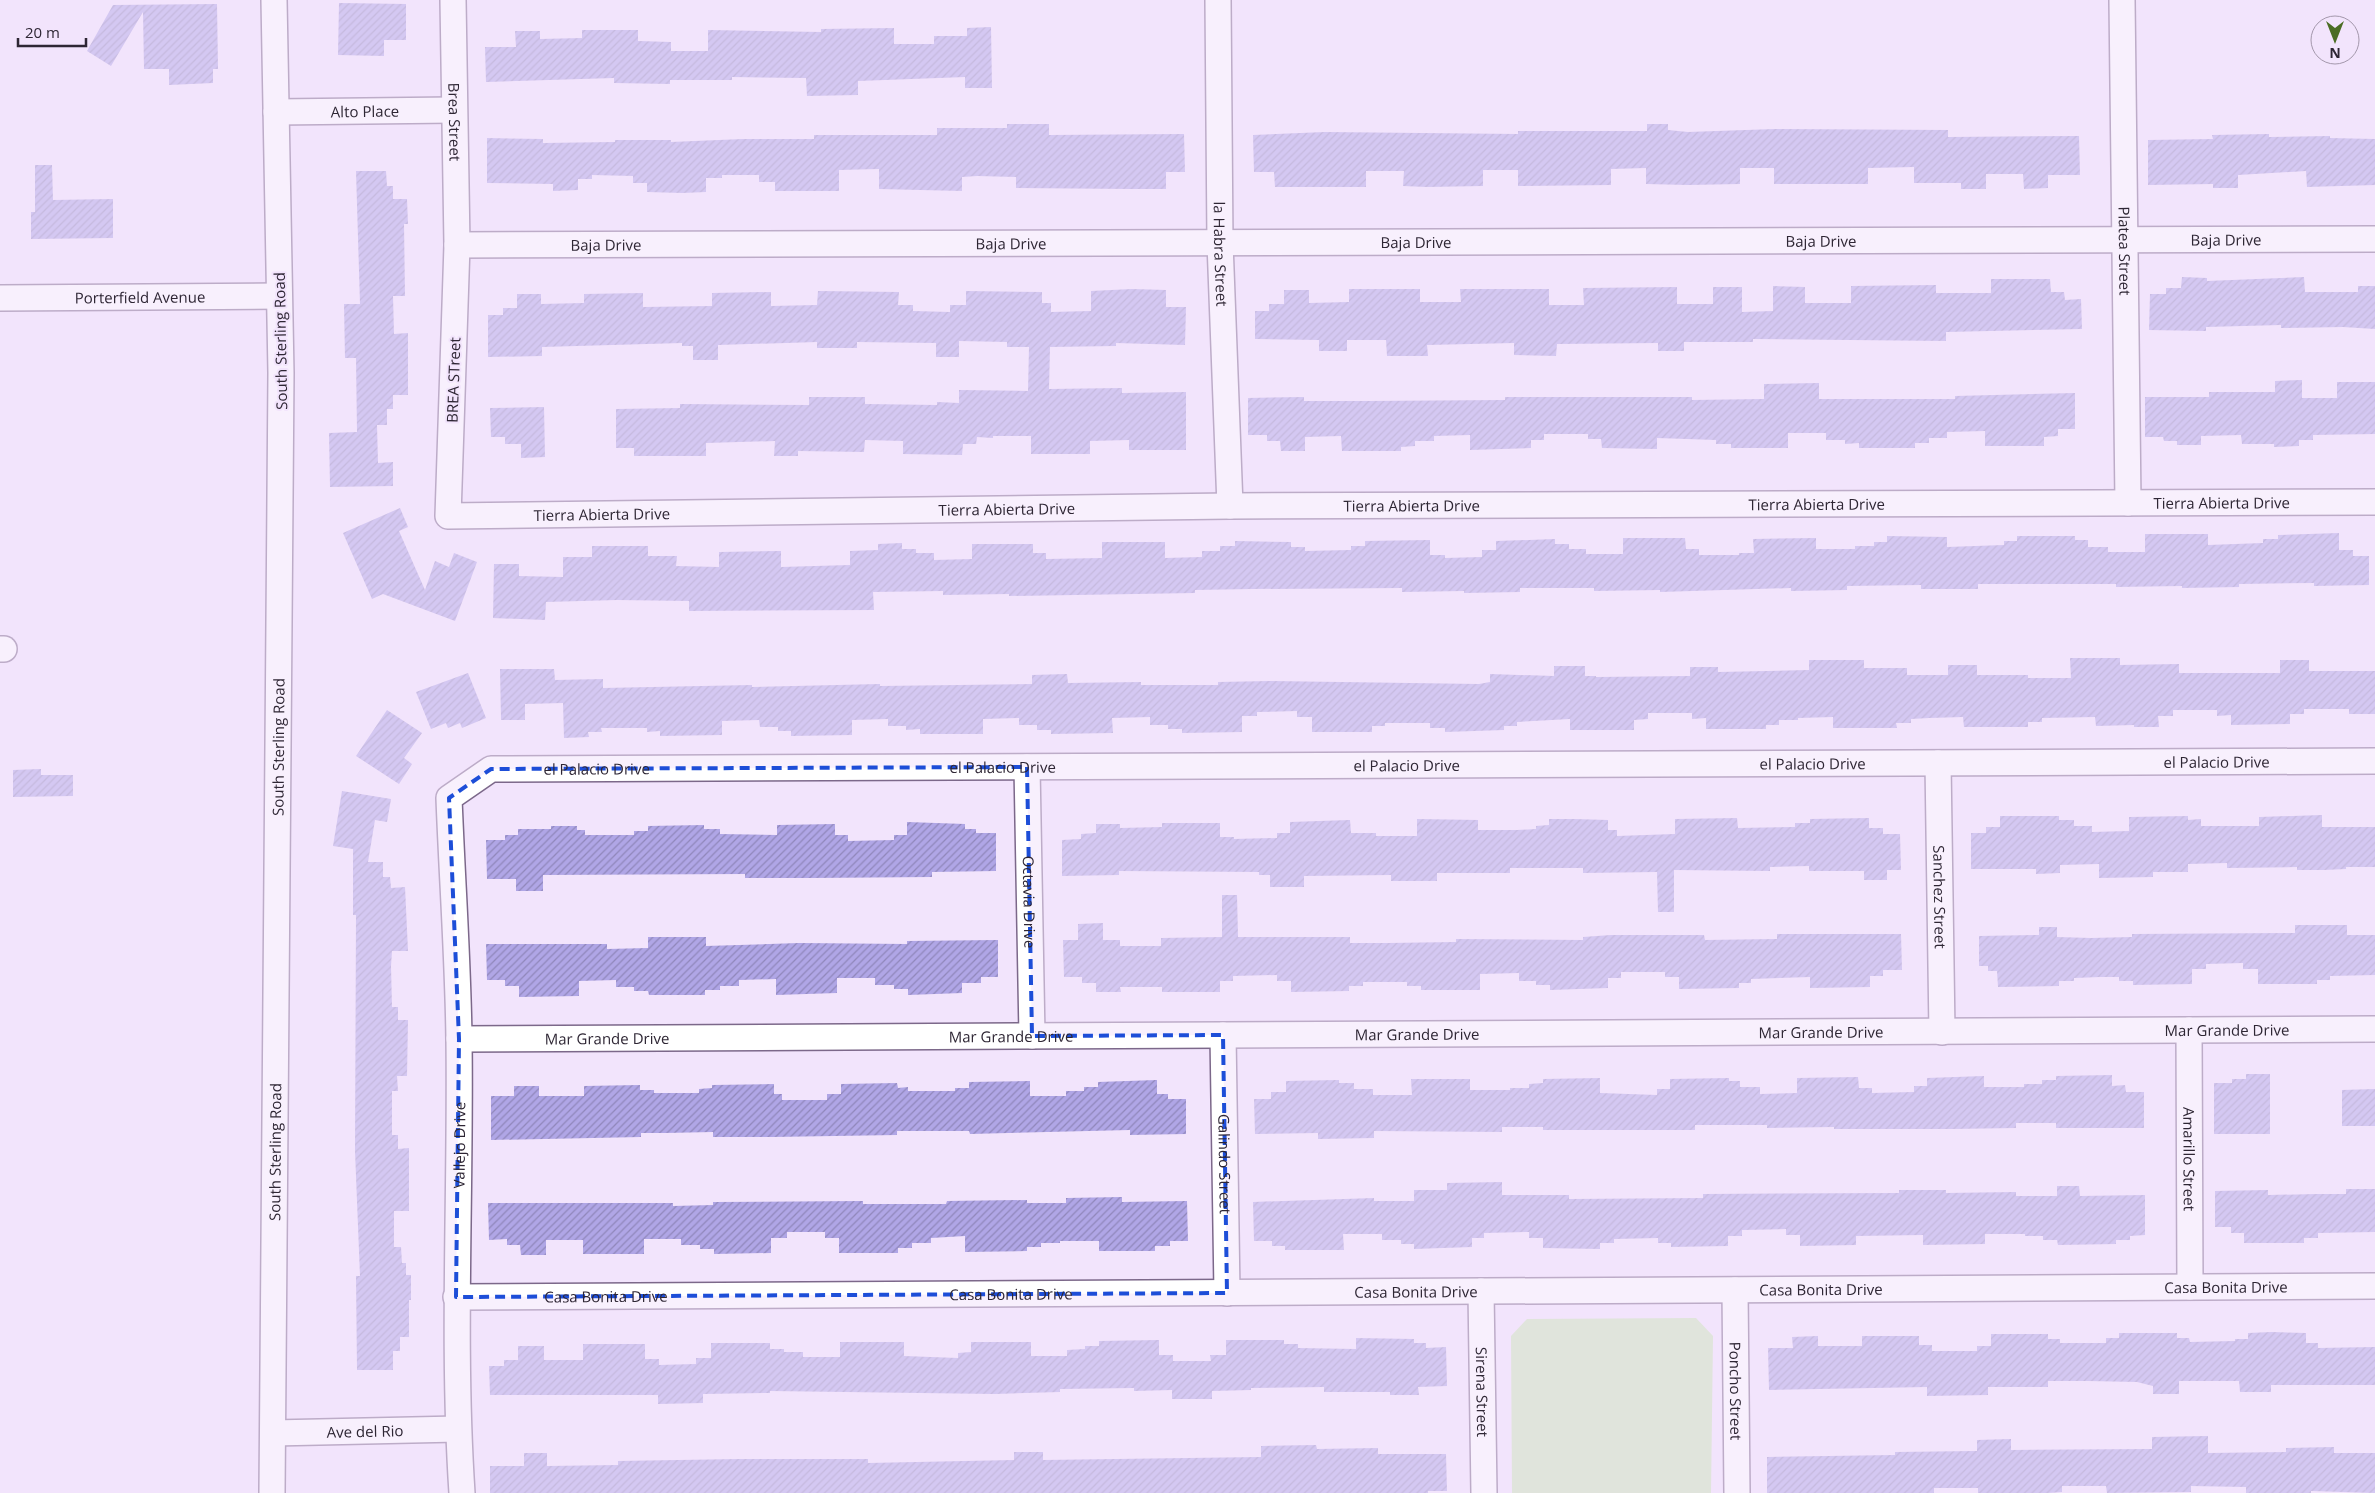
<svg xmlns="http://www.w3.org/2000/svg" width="2375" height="1493" viewBox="0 0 2375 1493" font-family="'Open Sans',sans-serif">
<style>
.park{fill:#cae4b5}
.building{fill:url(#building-hatch)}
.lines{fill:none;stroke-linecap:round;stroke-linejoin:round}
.minor-casing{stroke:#7c688a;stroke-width:28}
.minor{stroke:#fff;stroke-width:25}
.marked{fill:none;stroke:#1d4ed8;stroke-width:4;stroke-dasharray:10 6;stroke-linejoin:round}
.labels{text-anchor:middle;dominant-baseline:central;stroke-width:4;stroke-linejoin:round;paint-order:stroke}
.street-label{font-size:15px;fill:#2e2634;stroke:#f2e4fc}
</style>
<defs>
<pattern id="building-hatch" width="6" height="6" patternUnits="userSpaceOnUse" patternTransform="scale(1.25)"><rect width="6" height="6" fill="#b0a6e6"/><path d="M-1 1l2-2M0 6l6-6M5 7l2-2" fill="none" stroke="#9087bb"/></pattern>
</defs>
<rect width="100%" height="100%" fill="#f2e4fc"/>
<path class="park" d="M1696,1318L1713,1336L1711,1493H1512L1511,1336L1527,1319Z"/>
<path class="building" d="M339,3L406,4V40H384V56L338,55Z
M217,4L218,69H213V83L169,85V69H144L143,12L111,66L87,51L113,5Z
M991,27L992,88H965V77L858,81V95L807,96L806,78L732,77V80H670V84L614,83V78L486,82L485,47H516L515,31H540V39L582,38V30H638V41L671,42V51H708V30L821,32V29L894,28V44H934V36H967V28Z
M1007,124H1049V135L1184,134L1185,172H1166V189H1130L1016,188V177L977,176L962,177V191L879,189V169L839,170V191H775V182H759V175H722V178H706V192L682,193L647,192V183H633V176L592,175V179H578V190L553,191V184L487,183V138L543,139V143L615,142V140H671V142L743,139H814V135H937V128H1007Z
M1647,124H1668V130L1688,132L1775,129L1948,130V137L2079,136L2080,175H2048V188L2024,189L2023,174H1986V189H1961V183H1914V167L1868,168V184H1774V168H1740V184L1688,185L1646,184V168L1611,169V185L1518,186V170H1483V186L1427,187L1403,186L1404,171H1366V187H1275L1274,172H1254L1253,135L1325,132L1518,134V131H1647Z
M2269,134V137L2330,136V138L2375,139V185L2307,187L2306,171L2238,175V188H2213V184L2148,185V140L2213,139L2212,135Z
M35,165H52L53,200L113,199V238L31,239V212H35Z
M356,171H386L387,186H393V199H407L408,224H404L405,296H393L394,334L408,333V395H393V409H387V425H377L378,463L393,462V486L330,487L329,433L357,432L356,358H345L344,304H360Z
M2182,277L2207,278V281L2304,277L2305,292H2358V286H2375V329L2343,327L2281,328V325L2206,327V331L2149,330L2150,294H2166V288H2181Z
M1991,279H2050L2051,292H2064L2065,300L2081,299L2082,329L1946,332V341L1753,339V342H1684V351H1658V343L1557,344L1556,356L1514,355V343L1427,345L1428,356H1387L1386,340H1347V351H1319V340L1255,339V311H1269V304H1284V290H1309V303L1349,302V289H1420V302H1461L1460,289H1549V305H1584L1583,288L1677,287V304H1713V287H1742V312L1773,311V286L1805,287V303H1851V286L1936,285V293H1991Z
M1132,289L1166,290V307H1186L1185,345L1116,343V346L1050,347L1049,389L1122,388V393L1186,392V450H1129V440L1090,441V454H1031V436H993V438L977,437L976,444H963L962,455L903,454V441L865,440L864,452L798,451V456H774L775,441L706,443V456H634V448H616V409L680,408V404L809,405V397H865V404L937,405V402L959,403V390L1028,391L1029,347H1007V342L959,341V357H936V343L857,342V348H817V342L718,345V360H693V346H682V343L542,347V356L488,357V315H503V308H517V294H541V304L584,303V294L643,293V307L712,306V293L771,292V306L817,305L818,291L899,292L898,305H913V311L950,312V305H966V291L1042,292V303H1051V312L1091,311V291Z
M2302,380V398H2337V382H2375V434L2313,435V440H2299V446L2274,447V444H2242L2241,435L2201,436V445H2177V441H2164L2163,437H2145V397H2209V392H2275V381Z
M1819,383V399H1955V396L2075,393V429H2058V436L2044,437V446H1985V431L1947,432V438H1929V443H1915V448H1859V443L1845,444V440H1826V433H1788V448H1731V444H1716V440L1657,438V449L1602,448L1601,439H1588V434H1544V440H1531V448L1470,450V435L1434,436V441H1415V446L1401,447V451H1342L1341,436L1305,437V451H1281L1280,441H1267V435H1248V398L1304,397V401H1368L1505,400V397H1692V400L1764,399V384Z
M544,407L545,457L521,458V444H505V437H491L490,408Z
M400,508L408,527L399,531L425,590L435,561L449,567L454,553L477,562L455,621L383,594L372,599L343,533Z
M2339,533V550H2353V556H2369V585L2314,586V583L2239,584V587L2182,588V586L2116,587V584H1978V589H1921V585L1847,586V590L1791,591V588L1660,592V590L1594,591V588H1520V592L1464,593V591L1402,592V588L1252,589L1195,590V593L1009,596V594L943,595V591L873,592L874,610L689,611V601L617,600L546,602L545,620L493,618L494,564H519V576L563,577V557H592V546H648V556H677L676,566L719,567V552L781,551V567L850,565V551L878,550V544L902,543V549H916V553H934V560L972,559V544H1033V553H1046V559L1102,558V542H1165V558L1202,557V551H1220V546H1235V541L1291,542V547H1305V551L1351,550V546H1365V541L1430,540V555H1445V558L1482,557V550H1496V541L1529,540L1555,539V544H1569V549H1586V554H1623V538H1685L1686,549H1699V555H1739V553H1754L1753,539L1816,538V549H1855V546H1874V542H1887V536L1947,537V547L2004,545V541H2017V536H2075V540H2088V547H2108V552H2145V534H2208V545L2263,543V539H2278V535Z
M2070,658H2120V665L2179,664V673H2280V660H2309V671H2375V714H2349V709H2304V714H2290V724L2231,725V715L2217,716V710H2173V716H2158L2159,727H2134V725L2096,726L2095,717L2042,718V722H2028V727H1964L1963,717L1929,718L1911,719V723H1896L1897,728H1833V717L1798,718V720H1779V725H1766V729H1706V718L1692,719V713H1648V719L1634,720V730H1570V719L1517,722V726H1504V730L1445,732V728H1430V723H1385V726H1372V732H1312V717H1297V711L1257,712V716H1242V732L1182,733V729H1168V725H1150V717L1112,718L1113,733L1051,734V730H1037V725H1019V718L983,719V734H920V729L906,730V726H888V719L852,720V735L791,736V731H778V727H760L759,720L722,721V735L660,736V731L647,732V728H601L602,732H588L589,737L564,738L563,703L525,704V720H501L500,669H554L555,680L603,679V688L752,685V687L880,684V686L1032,684V675L1067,674L1068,683L1141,682V685H1218V682L1271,681L1479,684L1490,682V674L1554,676V666H1585V676H1596V677L1690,676V667H1718V672L1809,670V660H1864V668H1907V675H1948V665H1977V675H2028V678H2071Z
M468,673L486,718L462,728L460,723L448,728L446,723L431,729L416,692Z
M387,710L422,733L404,758L412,764L399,784L356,756Z
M41,769V775H73V796L13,797V770Z
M342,791L391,799L387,822L375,820L368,862H383V877H390L391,888L405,887L408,951H392L391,966L392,1007H398V1020H408L407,1076H397L398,1091H392V1135H398V1149L409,1148V1211H394V1247H401L402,1263H406V1275H411V1300H409V1337H400V1351H393V1370H357L356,1276H360L355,1151L356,915H353V849L333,846Z
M2322,815V827H2375V867H2346V869L2324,870H2297V867L2227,868V863L2188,864V872H2153V877L2099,878V864L2060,865V873L2036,874V869H1971V833H1986V827H2000V816H2059V820H2074V826H2092V832L2129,831V817L2188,816V820L2201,819V826H2259V817Z
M1737,818L1738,828L1795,827V823H1810V819L1869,818V828H1883V834H1900L1901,870H1887V880H1864V871H1809V866L1770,867V871L1674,870V912H1658L1657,872L1583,873V868H1510V873H1437V881H1391V875L1304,876V887H1270V875H1259V872L1119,871V875L1062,876V840L1081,839V834L1096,833V824H1120V828L1162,827V823H1220V837H1234V839L1277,838V833H1290V822L1350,820L1351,833H1376V836H1417V819L1478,820V830H1517L1536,829V826L1549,825V819H1574L1608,820V830H1617V836L1675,834V819Z
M907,822L965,824V829H976V833H996V871L932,872V877L811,878H745V874L543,875V891H516V879H487L486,840H505V835H518V829H551V826H577V830H585V835H634V831H648V826L704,825V829H720V834L777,835V825L835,824V835H848V841L894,840V835H907Z
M1222,895H1237L1238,937H1350V943H1388L1456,942V939L1583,940V937L1611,935H1704L1705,940L1777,939V934H1901L1902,970H1883V976H1870V987L1810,988V977L1751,979V983H1739V988L1679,989V977H1665V972H1621V978H1608V988L1550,990V985H1536V981H1519V973L1480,974V990H1421V986H1407V982H1363V986H1349V991L1291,992V981H1277V975L1233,976V981H1220V992H1162V987H1120L1121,992H1096V983H1082V977H1064L1063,940H1078V924L1103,923V940H1120V946H1161V938L1222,937Z
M2295,925H2347V935H2375V975L2330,976V980H2317V984H2258V969H2243V963L2206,964V969H2192V984L2133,985V981H2119V977H2100L2074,978V981H2059V986L1998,987L1997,971H1988V966H1979V936L2039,935V927H2057V937L2091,938L2132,937V934L2295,933Z
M648,937H706V946L799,943L907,944V941L998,940V977H981V983H962V993L908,995V989H894V985H875V978H837V993L776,995V979L739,980V986H720V990H705V995H649L648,991H634V987H616V980L579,981V996L519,997V986H505V980H487L486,944H607V949L648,948Z
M2246,1074H2270V1134H2214V1083H2232V1079H2246Z
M2112,1075V1086L2125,1085L2126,1092H2144V1128H2056V1123H2016V1128L1952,1129H1834V1127L1767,1128V1125H1695V1130H1543V1127H1502V1132L1374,1131V1138L1318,1139V1133L1255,1134L1254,1099H1271V1092H1286V1081L1339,1080V1083H1354V1089H1373V1095H1412L1411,1079H1470V1090H1510V1088H1529V1084L1543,1083V1079L1600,1078V1093L1657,1095V1089H1670V1079L1729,1078V1081H1740V1087H1760V1094L1797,1093V1078L1858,1077L1859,1088H1872V1093L1914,1092V1086H1927V1078L1984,1076V1087H2024V1084H2042V1080H2056V1076Z
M1157,1080V1094H1168V1099H1186V1134L1130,1135V1130L970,1134L969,1131H897V1135L772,1137H713V1132L665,1133H641V1137L491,1140V1096H514V1086H539V1096H584V1086L640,1085V1090H654V1093H699V1089L712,1088V1085L774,1084V1094H782V1100H827V1094H841V1084L897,1083L898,1088L908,1087V1091H955V1088H969V1082L1030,1081V1096H1066V1091H1084V1087H1098V1082Z
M2375,1089V1126H2342V1090Z
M1502,1182V1195H1569V1199L1703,1198V1194L1899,1193V1190H1946V1193L2016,1192V1196H2057V1186H2079L2080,1196L2145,1195V1235L2130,1236V1240H2116V1244L2058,1245L2057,1240H2043V1236H2025V1234H1985V1244L1923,1245V1235L1856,1236V1245L1800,1246V1235H1786V1229L1742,1230V1236H1728V1246L1671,1247V1243H1658V1238L1614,1239V1243H1600V1249L1543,1248V1238H1529V1232L1484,1233V1238H1472V1247L1414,1249V1244H1401V1240H1382V1234H1343L1344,1250H1285V1246H1272V1241H1254L1253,1202L1374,1198V1201H1414V1190H1447V1183Z
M2346,1189H2375V1232L2318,1233V1238H2304V1243H2244V1233H2231V1227H2215V1191L2268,1190V1195L2317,1194H2346Z
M1122,1197V1202L1187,1201L1188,1241H1170V1246H1155V1251H1099V1241H1060V1243H1041V1247H1027V1251L965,1252V1236L931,1238V1243H912V1248H898V1253H839V1238H825V1232H787V1238H771V1253L714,1254V1249H700V1245H681V1239H644V1254H583V1240H546V1255H521L520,1245H507V1239L489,1240L488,1203H673V1206L713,1205V1202L863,1201V1204H946L947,1201L1027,1200V1203H1066V1198Z
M2272,1332L2306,1333V1343H2318V1348L2375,1347V1385H2271V1392H2240L2239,1381H2179V1394H2153V1386L2137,1382L2088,1381H2048V1387H1988V1395L1927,1396V1387L1769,1390L1768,1348H1793L1792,1337L1818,1336V1346H1862V1336H1919V1345H1932V1351H1977V1346H1991V1334H2048V1339H2060V1343H2106V1338H2119V1333H2177V1338H2189L2190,1342L2235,1341V1339H2248V1333Z
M1356,1338L1414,1339V1343H1426V1348L1446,1347L1447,1386L1418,1387L1419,1395H1390V1392H1324V1387L1251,1388V1390L1212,1391V1399H1172V1390L1134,1391V1388L1060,1389V1392L995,1394L770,1391V1393L703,1394V1403L658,1404V1395H490L489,1366H504V1360H518V1346H544V1360H583V1344H645V1359H659V1365L696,1364V1358H711V1343H770V1349H784V1352H803V1357H840V1342H904V1356L958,1358V1353L971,1352V1342H1031V1356H1067V1350L1085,1349V1346H1099V1341L1159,1340V1355H1173V1361H1211L1210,1355H1226V1340H1284V1344H1298V1348L1356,1349Z
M2208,1436V1453L2286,1452V1448L2334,1447V1453H2375V1493L2311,1491V1493H2246V1487L2191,1486V1492L2107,1493L2106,1486H2062V1492L2048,1493H1978V1488H1934V1493H1767V1457L1895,1455V1452L1977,1451V1440L2011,1439V1450L2152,1449V1437Z
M1316,1445L1317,1449L1378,1448V1454H1446L1447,1491H1428V1493H490V1466H524V1453H547V1466L618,1465V1461L739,1459H868V1463L1014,1460V1452H1043V1460L1261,1457V1446Z"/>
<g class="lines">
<defs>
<g id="minor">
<path id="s1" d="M453,0L457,245L448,516L1230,506L2375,502"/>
<path id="s2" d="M1218,0L1220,243L1230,506"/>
<path id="s3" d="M2122,0L2128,503"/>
<path id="s4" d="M276,112L454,110"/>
<path id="s5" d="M457,245L2375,239"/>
<path id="s6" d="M0,298L279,296"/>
<path d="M0,649H4"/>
<path id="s7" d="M1938,763L1942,1032"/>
<path id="s8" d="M1027,767L1032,1036"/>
<path id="s9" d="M2189,1030L2190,1287"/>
<path id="s10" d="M1223,1035L1227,1293"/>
<path id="s11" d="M459,1039L2375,1029"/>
<path id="s12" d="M1735,1290L1737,1493"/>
<path id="s13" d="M1481,1291L1484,1493"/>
<path id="s14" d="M456,1297L2375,1286"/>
<path id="s15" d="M273,1433L458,1429"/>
<path id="s16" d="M272,1493L281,373L274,0"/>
<path id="s17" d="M462,1493C452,1342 461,1191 459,1040C458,959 452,878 449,798L491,769L2375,761"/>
</g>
</defs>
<use href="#minor" class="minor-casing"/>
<use href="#minor" class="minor"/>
</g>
<path d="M0 0H2375V1493H0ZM1027,767L1032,1036L1223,1035L1227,1293L456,1297L459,1039L449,798L491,769Z" fill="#f2e4fc" fill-opacity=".55" fill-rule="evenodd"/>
<path class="marked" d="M1027,767L1032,1036L1223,1035L1227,1293L456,1297L459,1039L449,798L491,769Z"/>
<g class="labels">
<g class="street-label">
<text stroke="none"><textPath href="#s4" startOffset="89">Alto Place</textPath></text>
<text stroke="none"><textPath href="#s1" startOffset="122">Brea Street</textPath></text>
<text stroke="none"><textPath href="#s5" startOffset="1769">Baja Drive</textPath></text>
<text stroke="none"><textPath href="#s5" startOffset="1364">Baja Drive</textPath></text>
<text stroke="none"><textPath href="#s5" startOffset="959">Baja Drive</textPath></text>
<text stroke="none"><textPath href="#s5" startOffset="149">Baja Drive</textPath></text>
<text stroke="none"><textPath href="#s5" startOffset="554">Baja Drive</textPath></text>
<text stroke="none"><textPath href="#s3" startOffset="251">Platea Street</textPath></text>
<text stroke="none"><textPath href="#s2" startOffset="254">la Habra Street</textPath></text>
<text stroke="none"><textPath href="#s6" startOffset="140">Porterfield Avenue</textPath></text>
<text transform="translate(280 341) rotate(-91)">South Sterling Road</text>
<text transform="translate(453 380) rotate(-88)">BREA STreet</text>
<text stroke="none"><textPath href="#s1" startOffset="2290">Tierra Abierta Drive</textPath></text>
<text stroke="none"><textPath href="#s1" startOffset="1885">Tierra Abierta Drive</textPath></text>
<text stroke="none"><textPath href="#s1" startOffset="1480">Tierra Abierta Drive</textPath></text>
<text stroke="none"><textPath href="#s1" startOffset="1075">Tierra Abierta Drive</textPath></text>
<text stroke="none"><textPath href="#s1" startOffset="670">Tierra Abierta Drive</textPath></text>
<text stroke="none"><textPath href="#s16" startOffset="746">South Sterling Road</textPath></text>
<text stroke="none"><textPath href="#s17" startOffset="2472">el Palacio Drive</textPath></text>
<text stroke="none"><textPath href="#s17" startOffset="2068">el Palacio Drive</textPath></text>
<text stroke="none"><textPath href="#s17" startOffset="1662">el Palacio Drive</textPath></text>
<text stroke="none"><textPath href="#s17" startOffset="1258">el Palacio Drive</textPath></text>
<text stroke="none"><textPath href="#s17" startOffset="852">el Palacio Drive</textPath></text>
<text stroke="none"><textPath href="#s7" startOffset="134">Sanchez Street</textPath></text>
<text stroke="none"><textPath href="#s8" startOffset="135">Octavia Drive</textPath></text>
<text stroke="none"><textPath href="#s11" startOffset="1768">Mar Grande Drive</textPath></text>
<text stroke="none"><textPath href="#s11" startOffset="1362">Mar Grande Drive</textPath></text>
<text stroke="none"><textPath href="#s11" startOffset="958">Mar Grande Drive</textPath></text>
<text stroke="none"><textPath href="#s11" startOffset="552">Mar Grande Drive</textPath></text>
<text stroke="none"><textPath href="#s11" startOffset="148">Mar Grande Drive</textPath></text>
<text stroke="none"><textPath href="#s17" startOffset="348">Vallejo Drive</textPath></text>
<text stroke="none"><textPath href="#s16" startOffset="341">South Sterling Road</textPath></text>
<text stroke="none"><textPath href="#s9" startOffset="129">Amarillo Street</textPath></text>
<text stroke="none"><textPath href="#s10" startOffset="129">Galindo Street</textPath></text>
<text stroke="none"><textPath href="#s14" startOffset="1770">Casa Bonita Drive</textPath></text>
<text stroke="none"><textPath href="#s14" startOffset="1365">Casa Bonita Drive</textPath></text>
<text stroke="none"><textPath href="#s14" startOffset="960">Casa Bonita Drive</textPath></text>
<text stroke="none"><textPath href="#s14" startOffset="555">Casa Bonita Drive</textPath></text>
<text stroke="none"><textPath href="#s14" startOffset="150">Casa Bonita Drive</textPath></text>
<text stroke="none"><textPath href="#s12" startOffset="101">Poncho Street</textPath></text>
<text stroke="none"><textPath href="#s13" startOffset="101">Sirena Street</textPath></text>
<text stroke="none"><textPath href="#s15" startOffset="92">Ave del Rio</textPath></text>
</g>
</g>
<g transform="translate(2335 40) rotate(180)"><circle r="24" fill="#f2e4fc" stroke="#a498ac"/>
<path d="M0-4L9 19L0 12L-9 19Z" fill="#4b6d25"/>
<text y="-8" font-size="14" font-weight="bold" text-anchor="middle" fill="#2e2634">N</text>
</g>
<path d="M18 38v8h68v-8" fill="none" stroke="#2e2634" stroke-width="2.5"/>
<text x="25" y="38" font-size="15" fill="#2e2634" stroke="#f2e4fc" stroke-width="4" paint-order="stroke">20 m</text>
</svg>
